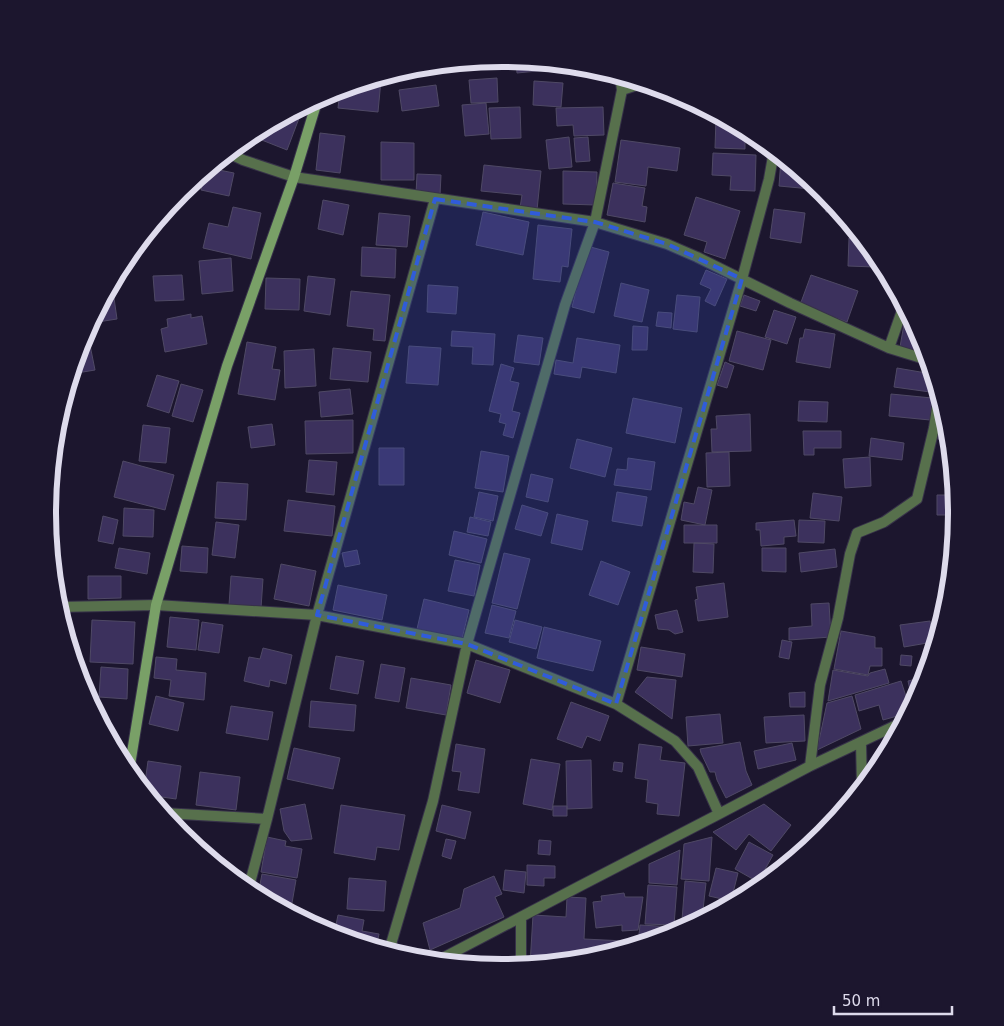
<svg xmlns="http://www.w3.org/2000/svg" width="1004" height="1026" viewBox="0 0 1004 1026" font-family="'DejaVu Sans',sans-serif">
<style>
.building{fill:#3c315d;stroke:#4f4965}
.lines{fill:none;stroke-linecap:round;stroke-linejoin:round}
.street-casing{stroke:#373249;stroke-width:12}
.secondary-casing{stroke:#373249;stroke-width:12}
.street{stroke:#57704c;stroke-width:10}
.secondary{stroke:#79a067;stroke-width:10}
.marked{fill:#305cda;fill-opacity:0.2;stroke:#305cda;stroke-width:4;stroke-dasharray:10 6;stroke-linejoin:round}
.rim{fill:none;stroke:#dedbec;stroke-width:6}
</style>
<rect width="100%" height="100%" fill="#1c162e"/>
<path class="building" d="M516,60L558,64V69L517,73Z
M497,78L498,102L471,103L469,80Z
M373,80H381L378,112L338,108L340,90Z
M534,81L563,83L561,107L533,105Z
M436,85L439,106L402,111L399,90Z
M486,103L489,134L465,136L462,105Z
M520,107L521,138L491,139L489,108Z
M603,107L604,135L574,136L573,125L557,126L556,108Z
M295,111L301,113L287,150L249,135Z
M716,119L726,120L745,130V149L715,148Z
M320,133L345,136L340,173L316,170Z
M569,137L572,167L549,169L546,140Z
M588,137L590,161L576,162L574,138Z
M621,140L680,148L677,171L648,167L646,186L615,182Z
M381,142L414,143V180H381Z
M713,153L756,155L755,191L730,190L731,176L712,175Z
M781,158L812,182L811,189L779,186Z
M484,165L541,171L537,210L520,208L522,195L481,191Z
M209,168L234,173L229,196L201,190L205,172Z
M563,171L597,172L596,205L563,204Z
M417,174L441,175L440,195L416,194Z
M613,183L645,188L642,206L647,207L645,222L607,215Z
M825,193L840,211L826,212Z
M696,197L740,211L725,259L704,252L707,242L684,235Z
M323,200L349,205L343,235L318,229Z
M233,207L261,213L251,259L203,248L209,223L228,227Z
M774,209L805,213L801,243L770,238Z
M483,212L529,222L523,255L476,245Z
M379,213L410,216L407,247L376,245Z
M538,225L572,229L568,267L562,266L560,282L533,279Z
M849,238L862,239L875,255V267L848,266Z
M587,246L609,252L594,313L572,307Z
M362,247L396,249L395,278L361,276Z
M231,258L233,291L202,294L199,261Z
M706,270L727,279L715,306L705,301L711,289L700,284Z
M182,275L184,300L155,301L153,276Z
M811,275L858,291L847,322L800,305Z
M308,276L335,279L330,315L304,311Z
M266,278L300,279L299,310L265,309Z
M621,283L649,290L642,322L614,316Z
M112,284L117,319L91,323Z
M428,285L458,287L456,314L427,312Z
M351,291L390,295L385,341L373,340L374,329L347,326Z
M677,295L700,297L697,332L673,329Z
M744,295L760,301L756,311L740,306Z
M774,310L796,317L787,344L765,337Z
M658,312L672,313L671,328L656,326Z
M191,314V318L202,316L207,344L165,352L161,329L168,327L167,319Z
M904,324L915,326L918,332L915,350L900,347Z
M633,326L648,327L647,350H632Z
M805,329L835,334L830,368L796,362L800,338H803Z
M452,331L495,334L493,365L472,364L473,347L451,346Z
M737,331L771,340L763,370L729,361Z
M919,334L922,339L926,354L915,352Z
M518,335L543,338L539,365L514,362Z
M577,338L620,345L616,373L582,367L580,378L554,374L556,360L573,363Z
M89,340L95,370L71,374L81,342Z
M247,342L276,347L272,369L280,370L275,400L238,394Z
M409,346L441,348L438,385L406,383Z
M333,348L371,352L368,382L330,379Z
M314,349L316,386L285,388L284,351Z
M725,362L734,366L727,388L717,385Z
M501,364L514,368L510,381L519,383L512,411L520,413L513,438L503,435L506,424L499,422L501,414L489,411Z
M897,368L932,374L930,392L894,387Z
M157,375L179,381L169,413L147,406Z
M181,384L203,390L193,422L172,416Z
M350,389L353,414L321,417L319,392Z
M891,394L932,398L930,420L889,416Z
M633,398L682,408L675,443L626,433Z
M799,401L828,402L827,422L798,421Z
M750,414L751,451L712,452L711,429H717L716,416Z
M353,420V453L306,454L305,421Z
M272,424L275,445L251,448L248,427Z
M939,424L948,425L951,453H948L949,440L938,439Z
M143,425L170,428L166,463L139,461Z
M803,431H841V448H814V455H804Z
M871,438L904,443L902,460L869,456Z
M577,439L612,448L605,477L570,468Z
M379,448H404V485H379Z
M481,451L509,456L503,492L475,488Z
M729,452L730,486L707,487L706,453Z
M870,457L871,486L845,488L843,459Z
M628,458L655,462L651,490L614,485L617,469L627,470Z
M309,460L337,462L334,495L306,492Z
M123,461L174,475L165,510L114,497Z
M531,474L553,479L548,502L526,497Z
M217,482L248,484L246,520L215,518Z
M698,487L712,490L705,525L681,520L684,502L694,504Z
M479,492L498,496L493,521L474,517Z
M617,492L647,497L642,526L612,521Z
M813,493L842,497L839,521L810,518Z
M937,495H955L956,515H937Z
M288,500L335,506L332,536L284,531Z
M522,505L548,513L541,536L515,529Z
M124,508L154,510L153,537L123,536Z
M557,514L588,521L582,550L551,543Z
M103,516L118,520L113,544L98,541Z
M470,517L491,522L488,536L467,532Z
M794,520L796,536L784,537V544L761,546L760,530H756V523Z
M799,520L825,521L824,543L798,542Z
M216,522L239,525L235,558L212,555Z
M684,525H717V543H684Z
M454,531L487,539L481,563L449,555Z
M694,543L714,544L713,573L693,572Z
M182,546L208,548L207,573L180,571Z
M119,548L150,553L147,574L115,568Z
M762,548H786V572L762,571Z
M835,549L837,567L801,572L799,553Z
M357,550L360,564L345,567L342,553Z
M504,553L530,559L517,609L492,603Z
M455,560L480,565L474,596L448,591Z
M601,561L630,572L618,605L589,595Z
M281,564L316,571L309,606L274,599Z
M88,576H121V598L88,599Z
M231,576L263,579L261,608L229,605Z
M724,583L728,617L698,621L695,600L698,599L696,587Z
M338,585L387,595L382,620L333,610Z
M424,599L469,610L462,639L417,629Z
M829,603L831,637L789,640V628L812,626L811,604Z
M492,605L516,611L509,638L485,633Z
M677,610L683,632L675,634L669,630L658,629L655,615Z
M170,617L199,620L196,650L167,647Z
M92,620L135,622L133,664L90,662Z
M515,620L542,627L536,649L509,642Z
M930,621L933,642L904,647L900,625Z
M202,622L223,625L219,653L198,650Z
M544,627L601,641L593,671L537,658Z
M841,631L875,637V648H882V666H870L868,675L834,669Z
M782,640L792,642L789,659L779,657Z
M641,647L685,654L682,677L637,670Z
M263,648L292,655L286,684L270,680L269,687L244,681L249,657L260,659Z
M901,655L912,656L911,666L900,665Z
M336,656L364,661L358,694L330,689Z
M156,657L177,659L176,670L206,673L204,700L169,696L171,680L154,678Z
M476,660L510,670L500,703L467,693Z
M381,664L405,668L399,702L375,698Z
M101,667L128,669L127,699L99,697Z
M885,669L889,683L828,701L833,670L868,676L870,673Z
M647,677L676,680L672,719L635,692Z
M925,677L922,687L913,704L908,681Z
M411,678L451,685L446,715L406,708Z
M901,681L910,709L908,713L883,720L879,705L859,711L855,695Z
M805,692V707H790L789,693Z
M156,696L184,703L178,731L149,724Z
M852,696L861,729L817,750L827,703Z
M311,701L356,705L354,731L309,727Z
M571,702L609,716L600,741L587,736L582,748L557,739Z
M231,706L273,712L268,740L226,733Z
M720,714L723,743L688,746L686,717Z
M804,715L805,741L766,743L764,717Z
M740,742L746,771L752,785L726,798L717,780L715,772H710L701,753L700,749Z
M792,743L796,760L758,769L754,751Z
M456,744L485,749L479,793L458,790L461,772L452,771Z
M639,744L662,747L660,760L685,763L679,816L657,814L658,804L646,802L648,780L635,778Z
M294,748L340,758L333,789L287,779Z
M531,759L560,764L552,810L523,804Z
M591,760L592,808L567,809L566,761Z
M148,761L181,766L176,799L148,795L144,790Z
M614,762L623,763L622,772L613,770Z
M200,772L240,777L236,810L196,805Z
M305,804L312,839L291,841L284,831L280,809Z
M764,804L791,825L771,851L749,834L736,850L713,832Z
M341,805L405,815L399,850L377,847L375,860L334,853Z
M442,805L471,812L465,839L436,831Z
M553,806H567V816H553Z
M267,837L286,841L285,846L302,849L297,878L261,872Z
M712,837L709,881L681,879L684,844Z
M446,839L456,841L451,859L442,856Z
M539,840L551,841L550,855L538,854Z
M749,842L773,855L758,882L735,869Z
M680,850L677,885L649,883V864Z
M527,865L555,866V878H544V886L527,885Z
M716,868L738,873L731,901L709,896Z
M505,870L526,872L524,893L503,890Z
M262,874L296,880L292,903L285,902L284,909L258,895Z
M494,876L502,894L495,897L504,917L430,950L423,923L460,908L464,889Z
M349,878L386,881L384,911L347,909Z
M685,881L706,883L702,919L697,921L682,920Z
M648,885L677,887L674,925L645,924Z
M624,893L625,897H643L638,930L622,931V925L596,928L593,902L602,901L601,896Z
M567,897L586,898L584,939L625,941V948L590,959L530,965L533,915L566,917Z
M338,915L364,920L362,931L379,934L376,948L334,935Z
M640,925L675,927V933L638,944Z"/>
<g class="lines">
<defs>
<path id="street" d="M622,90L643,83
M228,153L243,160L294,177L595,222L667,244L697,257L790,303L889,348L928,360
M889,348L904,305
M58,607L156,605L317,615L467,644L616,704L675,741L698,767L719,814
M616,704L742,279L769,179L774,151
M861,743L862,787
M810,766L820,685L838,618L850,554L857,533L884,522L917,499L934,428L939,394
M163,813L267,819
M248,890L267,819L317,615L435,199
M521,917V966
M389,951L433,801L467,644L565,305L595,222L622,90L620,76
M437,961L580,886L719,814L810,766L903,722"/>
<path id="secondary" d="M129,771L156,605L227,366L294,177L318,98"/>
</defs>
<use href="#street" class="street-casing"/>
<use href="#secondary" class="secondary-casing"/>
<use href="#street" class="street"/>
<use href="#secondary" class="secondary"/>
</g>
<path class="marked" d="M435,199L595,222L667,244L742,279L616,704L467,644L317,615Z"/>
<path d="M0 0H1004V1026H0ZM56 513a446 446 0 1 1 892 0a446 446 0 1 1-892 0Z" fill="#1c162e" fill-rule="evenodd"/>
<path class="rim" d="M56 513a446 446 0 1 1 892 0a446 446 0 1 1-892 0Z"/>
<path d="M834 1006v8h118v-8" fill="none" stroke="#dedbec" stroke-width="2.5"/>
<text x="842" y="1006" font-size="15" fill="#dedbec" stroke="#1c162e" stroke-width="4" paint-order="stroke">50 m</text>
</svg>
